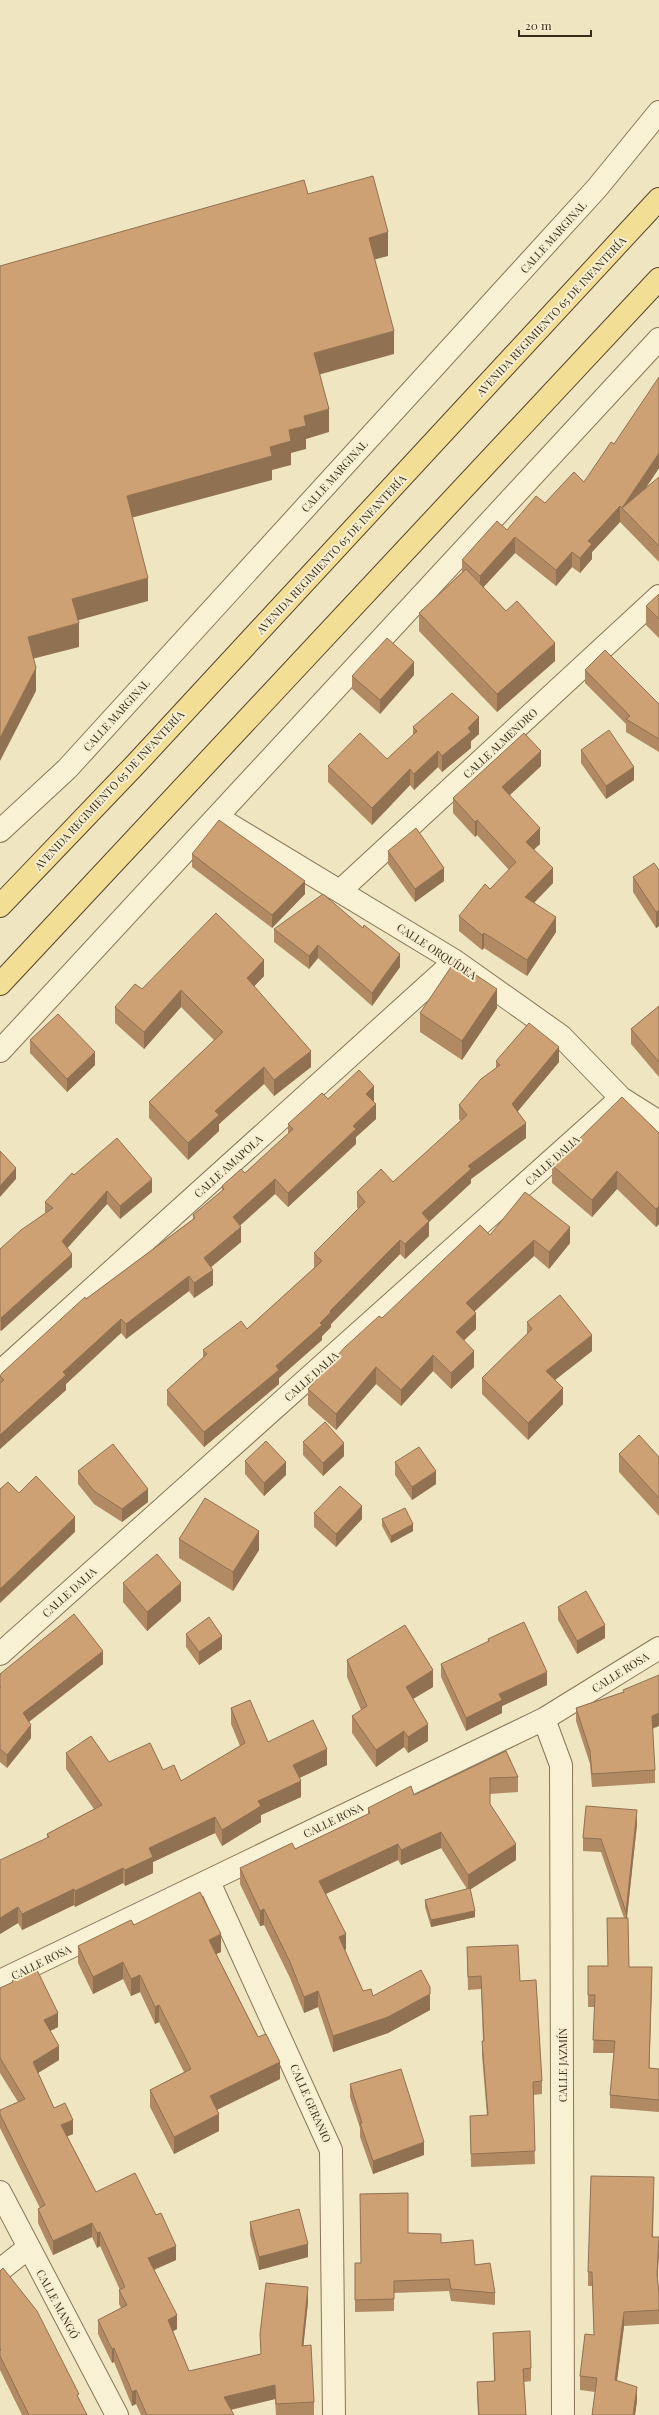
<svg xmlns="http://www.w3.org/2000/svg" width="659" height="2415" viewBox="0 0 659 2415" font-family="'Playfair Display',serif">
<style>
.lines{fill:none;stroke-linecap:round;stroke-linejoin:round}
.minor-casing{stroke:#887557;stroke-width:24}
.primary-casing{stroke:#55432c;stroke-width:24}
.minor{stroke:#f9f1d3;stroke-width:22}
.primary{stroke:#f3de96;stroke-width:22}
.wall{fill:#b18a64}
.shaded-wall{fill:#907151}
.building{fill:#cea174;stroke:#907151}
.labels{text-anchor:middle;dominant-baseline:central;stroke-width:4;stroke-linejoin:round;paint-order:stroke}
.street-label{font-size:11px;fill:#372b1c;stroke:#f6eecf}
</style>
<rect width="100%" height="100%" fill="#efe5c0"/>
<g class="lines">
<defs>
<path id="minor" d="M217,817L455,961L561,1036L621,1098L659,1122
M0,831L67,769L597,188L659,112
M341,890L659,596
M0,1051L659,339
M0,1372L455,961
M0,1654L621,1098
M544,1719L561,1765L563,2415
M209,1882L331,2150L334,2415
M0,1981L544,1719L659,1648
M0,2192L117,2415
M0,2270L28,2248"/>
<path id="primary" d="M0,906L134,766L659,199
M0,984L659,279"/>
</defs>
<use href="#minor" class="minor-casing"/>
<use href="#primary" class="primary-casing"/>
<use href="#minor" class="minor"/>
<use href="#primary" class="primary"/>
</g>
<path class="wall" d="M659,468L646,488L659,477V562L620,522L592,552V559L580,573L572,567L556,586L515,553L483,587L555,661L497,712L419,631V613L462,572V560L507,530L545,503L584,482Z
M659,594V638L646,625V606Z
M585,670L659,704V752L626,732V724L585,683Z
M414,675L380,714L352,689V676Z
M413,727L479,734L471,741V748L442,772L438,767L414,790L410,785L372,825L328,782V766L387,759L413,735Z
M581,750L634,780L606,799L581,763Z
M541,766L510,795L540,844L534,849L553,883L534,903L556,932L527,976L484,948L482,950L459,931V916L490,889L509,870L477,835L475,837L453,813V798Z
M388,851L444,881L415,902L388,864Z
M192,854L305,894L272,928L192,867Z
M659,870V926L656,928L633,892V877Z
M274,929L400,967L372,1006L318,958L309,969L274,942Z
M264,976L254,986L311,1067L274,1096L264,1084L219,1124V1131L188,1160L149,1118V1102L214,1040L181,1007L144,1049L115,1023V1007L142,989Z
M659,1006V1077L631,1044V1029Z
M497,1008L462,1060L420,1032V1013Z
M30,1040L95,1065L67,1092L30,1053Z
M496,1061L559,1062L518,1111L526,1138L471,1179V1183L429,1222V1236L405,1259L400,1254L331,1324V1327L322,1336V1340L279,1378V1384L204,1447L167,1405V1390L203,1358V1350L247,1329L314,1268V1253L358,1209L357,1207V1192L393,1182L461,1121L459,1119V1105L496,1068Z
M328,1099L374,1101V1102L376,1119L356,1137V1144L288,1207L275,1194L240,1225L241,1242L211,1267L213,1285L194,1298L189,1291L126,1339L121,1333L66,1384V1390L0,1449V1376L86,1299L193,1219V1215L222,1191V1186L245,1173L288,1134V1124Z
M659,1133V1224L656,1227L617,1189L592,1217L552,1183V1165L573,1145Z
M74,1175L152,1192L120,1219L107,1204L67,1248L72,1267L1,1331L0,1330V1249L45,1213V1202Z
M490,1235L570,1243L549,1269L534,1256L474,1312L476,1329L464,1340L474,1367L451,1389L433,1371L401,1406L376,1384L336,1430L308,1405V1389L382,1318Z
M527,1322L592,1351L555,1380L563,1404L528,1440L482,1394V1378L527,1334Z
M303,1442L344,1456L323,1476L303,1455Z
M619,1454L659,1457V1516L619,1472Z
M245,1461L286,1475L264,1496L245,1474Z
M395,1462L436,1484L412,1500L395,1475Z
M78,1471L148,1502L122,1522L94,1504L78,1484Z
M314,1513L362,1519L336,1547L314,1527Z
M382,1519L413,1531L391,1543L382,1526Z
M179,1539L259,1550L233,1591L179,1558Z
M123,1583L181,1601L147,1631L123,1602Z
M558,1607L605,1638L577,1654L558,1620Z
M186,1634L222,1649L199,1665L186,1647Z
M488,1639L547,1685L502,1706V1713L466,1731L441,1677V1664L488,1642Z
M347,1660L433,1687L413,1699L428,1741L408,1753L404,1747L376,1767L352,1733V1716L361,1710L347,1677Z
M103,1664L29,1722L31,1738L7,1768L0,1762V1674Z
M623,1690L655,1770V1783L592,1787L590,1764L576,1721V1708L623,1692Z
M231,1708L268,1742L327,1765L299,1778L301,1797L261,1815V1822L222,1846L215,1833L153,1862V1873L125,1886L123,1883L75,1907L74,1905L22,1930L18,1923L0,1934L47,1837V1834L94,1809L66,1769V1753L109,1762L163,1770L181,1781L240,1746L231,1724Z
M506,1751L518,1777V1792L490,1794V1804L516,1860L470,1889L475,1917L431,1927L425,1907V1900L467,1889L441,1848L401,1865L398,1860L326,1894L346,1949L345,1950L363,1991L373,1996L430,2010L388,2033L333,2052L318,2007L304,2013L290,1978L264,1925L260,1926L240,1884V1868L295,1849L368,1814V1808L414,1795Z
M637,1824L627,1918L629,1967L652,1979L649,2068L659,2069V2112L610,2108V2095L614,2053H593L595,2007H588V1966H608L624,1918L601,1852L583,1851V1838Z
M134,1925L221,1952L216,1954L280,2079L217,2110L219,2131L174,2154L150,2107V2090L184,2072L159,2022L155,2024L140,1992L131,1996L123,1979L93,1994L78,1963V1946Z
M467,1947L520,1981L542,2081V2094L533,2095L535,2164L471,2167L470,2116H487L482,2055V2041H483L481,1989L468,1990Z
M12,1981L58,2027L50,2031L59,2060L38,2073L54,2108L73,2134L67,2136L96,2192L176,2260L154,2270L177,2329L173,2331L189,2371L261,2354L260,2334L308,2302L303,2346L314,2402V2415H276L275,2399L231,2410L234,2415H141L136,2404L132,2406L114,2362L112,2363L98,2334V2320L121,2308L119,2304V2290H120L100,2246L97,2248L92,2237L53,2255L38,2223V2209L40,2208L0,2128V2110L18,2102L0,2073V1988L12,1983Z
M350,2084L424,2155L373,2174L360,2137V2128L350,2097Z
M654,2191L653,2237L659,2251L657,2278L659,2292V2324L624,2326L617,2381L637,2400L635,2415H592L595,2392L580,2390V2376L594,2335L592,2286H588V2272Z
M250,2222L308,2257L259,2270L250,2235Z
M408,2233L441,2243L475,2265L495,2293V2305L451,2301L449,2291L394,2293V2311L355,2312V2263H361Z
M0,2271L79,2399L87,2415H22L0,2370Z
M493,2333L531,2368V2381L524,2382L526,2415H478L477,2395V2382L494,2381Z"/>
<path class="shaded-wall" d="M388,232V256L369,261V238Z
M394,331V354L314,376V353Z
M329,409V432L306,439V449L291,453V465L272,470V480L127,519V496L270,447L304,416Z
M659,453V468L628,514L622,508Z
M620,506V522L592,552V559L580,573V558L588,541Z
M515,537V553L480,591V576Z
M572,552V567L556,586V570Z
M148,578V601L72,622V599Z
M79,623V647L28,660V637Z
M555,643V661L497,712V694Z
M414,662V675L380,714V700Z
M36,668V691L0,761V738Z
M479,717V734L471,741V748L442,772V756L468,728Z
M438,751V767L414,790V774Z
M541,751V766L502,802V787Z
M634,767V780L606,799V786Z
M410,769V785L372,825V808Z
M477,820V835L475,837V822Z
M540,828V844L526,857V842Z
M444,868V881L415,902V889Z
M553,868V883L525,912V897Z
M305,881V894L272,928V915Z
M659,910V926L656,928V912Z
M556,917V932L527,976V960Z
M484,933V948L482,950V935Z
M318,945V958L309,969V956Z
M400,954V967L372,1006V993Z
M264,960V976L247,994V978Z
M497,989V1008L462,1060V1041Z
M181,990V1007L144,1049V1032Z
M559,1047V1062L512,1118V1104Z
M311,1051V1067L274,1096V1080Z
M95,1052V1065L67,1092V1079Z
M264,1067V1084L219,1124V1131L188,1160V1143L215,1111Z
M374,1086V1101L366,1109V1094Z
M376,1104V1119L356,1137V1144L288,1207V1193L353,1126Z
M526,1123V1138L471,1179V1183L429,1222V1236L405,1259V1244L422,1213L468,1166Z
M16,1168V1179L0,1197V1186Z
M617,1171V1189L592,1217V1200Z
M152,1179V1192L120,1219V1206Z
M275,1179V1194L233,1232V1217Z
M107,1191V1204L62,1254V1241Z
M659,1206V1224L656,1227V1209Z
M241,1227V1242L204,1273V1258Z
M570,1227V1243L549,1269V1252Z
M400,1240V1254L331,1324V1327L322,1336V1340L279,1378V1384L204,1447V1432L276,1366L320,1323L330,1311Z
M534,1240V1256L466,1319V1303Z
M72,1254V1267L1,1331V1318Z
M213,1270V1285L194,1298V1283Z
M189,1276V1291L126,1339V1324Z
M476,1313V1329L456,1348V1332Z
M121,1319V1333L66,1384V1390L0,1449V1435L63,1372Z
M592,1335V1351L546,1387V1371Z
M474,1351V1367L451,1389V1373Z
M433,1355V1371L401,1406V1390Z
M376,1367V1384L336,1430V1414Z
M563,1388V1404L528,1440V1423Z
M344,1443V1456L323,1476V1463Z
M286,1462V1475L264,1496V1483Z
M436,1471V1484L412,1500V1487Z
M148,1489V1502L122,1522V1509Z
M362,1506V1519L336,1547V1534Z
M75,1517V1532L0,1603V1589Z
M413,1524V1531L391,1543V1536Z
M259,1531V1550L233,1591V1572Z
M181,1583V1601L147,1631V1612Z
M605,1625V1638L577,1654V1641Z
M222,1636V1649L199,1665V1652Z
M103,1651V1664L23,1726V1713Z
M433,1670V1687L406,1703V1687Z
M547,1672V1685L502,1706V1713L466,1731V1718L499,1694Z
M659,1713V1726L652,1729V1716Z
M428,1724V1741L408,1753V1737Z
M31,1725V1738L7,1768V1755Z
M404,1731V1747L376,1767V1750Z
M327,1749V1765L293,1781V1765Z
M301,1781V1797L261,1815V1822L222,1846V1830L258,1801Z
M637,1810V1824L626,1925V1912Z
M215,1817V1833L153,1862V1873L125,1886V1870L149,1848Z
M441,1832V1848L401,1865V1850Z
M398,1844V1860L319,1897V1881Z
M516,1844V1860L468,1891V1875Z
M123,1868V1883L75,1907V1891Z
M74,1889V1905L22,1930V1914Z
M18,1907V1923L0,1934V1918Z
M264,1909V1925L260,1926V1911Z
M475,1911V1917L431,1927V1920Z
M221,1934V1952L209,1957V1940Z
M346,1934V1949L339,1953V1937Z
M123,1962V1979L93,1994V1977Z
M652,1967V1979L649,2080V2068Z
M140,1975V1992L131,1996V1979Z
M318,1991V2007L304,2013V1997Z
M430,1994V2010L388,2033L333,2052V2036Z
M159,2005V2022L155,2024V2007Z
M58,2013V2027L44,2034V2020Z
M59,2046V2060L33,2076V2062Z
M280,2062V2079L210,2113V2096Z
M219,2114V2131L174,2154V2137Z
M73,2120V2134L61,2139V2125Z
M424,2142V2155L373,2174V2161Z
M92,2223V2237L53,2255V2241Z
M100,2232V2246L97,2248V2233Z
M659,2237V2251L657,2288V2275Z
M308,2244V2257L259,2270V2257Z
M176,2246V2260L148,2272V2258Z
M308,2287V2302L302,2360V2346Z
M624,2312V2326L615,2394V2380Z
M177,2315V2329L168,2334V2320Z
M114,2348V2362L112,2363V2349Z
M275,2385V2399L224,2411V2397Z
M637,2387V2400L635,2415H633Z
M136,2390V2404L132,2406V2392Z"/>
<path class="building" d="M373,176L388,232L369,238L394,331L314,353L329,409L304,416L306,426L289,430L291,441L270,447L272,456L127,496L148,578L72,599L79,623L28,637L36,668L0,738V266L304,180L308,194Z
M659,377V453L622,508L659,477V546L620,506L588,541L592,544L580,558L572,552L556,570L515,537L480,576L462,560L497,521L507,530L536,496L545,503L574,472L584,482L611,442L614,444Z
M466,569L506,611L517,601L555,643L497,694L419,613Z
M659,594V619L646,606Z
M387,638L414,662L380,700L352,676Z
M605,650L659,704V739L626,719L630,716L585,670Z
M452,693L479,717L468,728L471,732L442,756L438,751L414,774L410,769L372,808L328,766L360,733L387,759L417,731L413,727Z
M609,730L634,767L606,786L581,750Z
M524,733L541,751L502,787L540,828L526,842L553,868L525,897L556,917L527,960L484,933L482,935L459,916L485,884L490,889L516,862L477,820L475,822L453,798Z
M219,820L305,881L272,915L192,854Z
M416,828L444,868L415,889L388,851Z
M654,863L659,870V910L656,912L633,877Z
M323,894L363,928L364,925L400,954L372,993L318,945L309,956L274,929Z
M216,913L264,960L247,978L311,1051L274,1080L264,1067L215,1111L219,1115L188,1143L149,1102L223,1032L181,990L144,1032L115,1007L135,984L142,989Z
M455,961L497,989L462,1041L420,1013Z
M659,1006V1062L631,1029Z
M58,1014L95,1052L67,1079L30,1040Z
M529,1023L559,1047L512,1104L526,1123L468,1166L471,1169L422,1213L429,1221L405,1244L400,1240L330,1311L331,1312L320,1323L322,1325L276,1366L279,1370L204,1432L167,1390L207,1354L203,1350L241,1321L247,1329L322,1261L314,1253L365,1202L357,1192L381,1169L393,1182L467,1115L459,1105L481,1079L500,1065L496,1061Z
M359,1070L374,1086L366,1094L376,1104L353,1126L356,1129L288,1193L275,1179L233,1217L241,1227L204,1258L213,1270L194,1283L189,1276L126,1324L121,1319L63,1372L66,1375L0,1435V1383L4,1380L0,1376L2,1373L85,1297L86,1299L195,1218L193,1215L224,1189L222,1186L241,1169L245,1173L293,1129L288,1124L322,1093L328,1099Z
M622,1097L659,1133V1206L656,1209L617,1171L592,1200L552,1165L571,1143L573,1145Z
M117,1138L152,1179L120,1206L107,1191L62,1241L72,1254L1,1318L0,1317V1249L21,1230L53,1208L45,1202L72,1173L74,1175Z
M0,1151L16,1168L0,1186Z
M525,1192L570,1227L549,1252L534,1240L466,1303L476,1313L456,1332L474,1351L451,1373L433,1355L401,1390L376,1367L336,1414L308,1389L345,1347L379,1316L382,1318L480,1225L490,1235Z
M560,1295L592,1335L546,1371L563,1388L528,1423L482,1378L532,1329L527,1322Z
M325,1422L344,1443L323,1463L303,1442Z
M639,1435L659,1457V1498L619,1454Z
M266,1441L286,1462L264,1483L245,1461Z
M113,1444L148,1489L122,1509L94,1491L78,1471Z
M419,1447L436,1471L412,1487L395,1462Z
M36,1476L75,1517L0,1589V1489L8,1482L19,1493Z
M340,1486L362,1506L336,1534L314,1513Z
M205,1498L259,1531L233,1572L179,1539Z
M405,1508L413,1524L391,1536L382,1519Z
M157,1554L181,1583L147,1612L123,1583Z
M586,1591L605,1625L577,1641L558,1607Z
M74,1614L103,1651L23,1713L31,1725L7,1755L0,1749V1687H1L0,1686V1674Z
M209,1617L222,1636L199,1652L186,1634Z
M524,1622L547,1672L499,1694L502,1700L466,1718L441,1664L489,1641L488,1639Z
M405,1625L433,1670L406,1687L428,1724L408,1737L404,1731L376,1750L352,1716L367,1706L347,1660Z
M659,1675V1713L652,1716L655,1770L592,1774L590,1751L576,1708L624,1692L623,1690Z
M250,1700L268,1742L313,1720L327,1749L293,1765L301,1781L258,1801L261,1806L222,1830L215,1817L149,1848L153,1857L125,1870L123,1868L75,1891L74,1889L22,1914L18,1907L0,1918V1860L49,1837L47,1834L102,1805L66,1753L91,1736L109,1762L150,1743L163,1770L174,1765L181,1781L245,1743L231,1708Z
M506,1751L518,1777L490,1778V1804L516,1844L468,1875L441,1832L401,1850L398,1844L319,1881L346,1934L339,1937L363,1991L371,1989L373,1996L421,1970L430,1987V1994L388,2017L333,2036L318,1991L304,1997L290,1962L264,1909L260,1911L240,1868L292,1843L295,1849L370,1813L368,1808L411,1786L414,1795Z
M586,1806L637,1810L626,1912L601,1839L583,1838Z
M470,1888L475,1911L431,1920L425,1900Z
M200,1892L221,1934L209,1940L258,2037L266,2034L280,2062L210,2096L219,2114L174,2137L150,2090L191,2069L159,2005L155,2007L140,1975L131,1979L123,1962L93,1977L78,1946L131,1920L134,1925Z
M607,1918H628L629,1967H652L649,2068L659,2069V2100L610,2095L615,2041L593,2040L595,1995H588V1966H608Z
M518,1945L520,1981L536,1980L542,2081L533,2082L535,2151L471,2154L470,2116L488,2115L482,2041H484L481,1976L468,1977L467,1947Z
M36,1968L58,2013L44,2020L59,2046L33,2062L54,2108L65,2103L73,2120L61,2125L96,2192L135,2173L156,2215L161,2213L176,2246L148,2258L177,2315L168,2320L189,2371L261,2354L260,2334L266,2283L308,2287L302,2346L311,2345L314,2402L276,2404L275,2385L224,2397L234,2415H147L136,2390L132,2392L114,2348L112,2349L98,2320L127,2305L119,2290L125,2287L100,2232L97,2233L92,2223L53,2241L38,2209L45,2205L0,2114V2110L25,2099L0,2058V1988L13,1982L12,1981Z
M401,2069L424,2142L373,2161L360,2123H362L350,2084Z
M591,2176L654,2177L652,2237H659L657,2275L659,2292V2310L624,2312L615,2380L637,2387L633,2415H592L597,2378L580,2376L585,2334L594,2335L592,2272H588Z
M408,2193V2233L441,2234V2243L473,2240L475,2265L490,2263L495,2293L451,2289L449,2279L394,2281V2299L355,2300V2263H361L360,2194Z
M299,2209L308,2244L259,2257L250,2222Z
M3,2268L37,2311L79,2394L77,2395L87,2415H29L0,2356V2350H1L0,2348V2271Z
M530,2331L531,2368L523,2369L526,2415H479L477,2382L495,2381L493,2333Z"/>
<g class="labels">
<g class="street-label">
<text transform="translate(553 237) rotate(-48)">CALLE MARGINAL</text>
<text transform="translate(551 316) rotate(-47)">AVENIDA REGIMIENTO 65 DE INFANTERÍA</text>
<text transform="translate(334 476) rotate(-48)">CALLE MARGINAL</text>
<text transform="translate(331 554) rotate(-47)">AVENIDA REGIMIENTO 65 DE INFANTERÍA</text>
<text transform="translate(116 715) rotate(-48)">CALLE MARGINAL</text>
<text transform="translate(500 743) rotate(-43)">CALLE ALMENDRO</text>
<text transform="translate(109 790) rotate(-47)">AVENIDA REGIMIENTO 65 DE INFANTERÍA</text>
<text transform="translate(437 951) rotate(33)">CALLE ORQUÍDEA</text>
<text transform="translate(552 1160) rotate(-42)">CALLE DALIA</text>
<text transform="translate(228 1166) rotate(-42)">CALLE AMAPOLA</text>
<text transform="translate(311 1376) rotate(-42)">CALLE DALIA</text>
<text transform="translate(69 1592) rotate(-42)">CALLE DALIA</text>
<text transform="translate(620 1672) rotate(-32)">CALLE ROSA</text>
<text transform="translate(333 1820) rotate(-26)">CALLE ROSA</text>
<text transform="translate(41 1962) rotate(-26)">CALLE ROSA</text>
<text transform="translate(562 2065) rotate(-90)">CALLE JAZMÍN</text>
<text transform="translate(311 2103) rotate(66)">CALLE GERANIO</text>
<text transform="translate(58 2304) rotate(62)">CALLE MANGÓ</text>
</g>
</g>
<path d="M519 30v6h72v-6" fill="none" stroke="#372b1c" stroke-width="2"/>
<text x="525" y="30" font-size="12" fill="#372b1c" stroke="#f6eecf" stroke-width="3" paint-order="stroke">20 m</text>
</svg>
